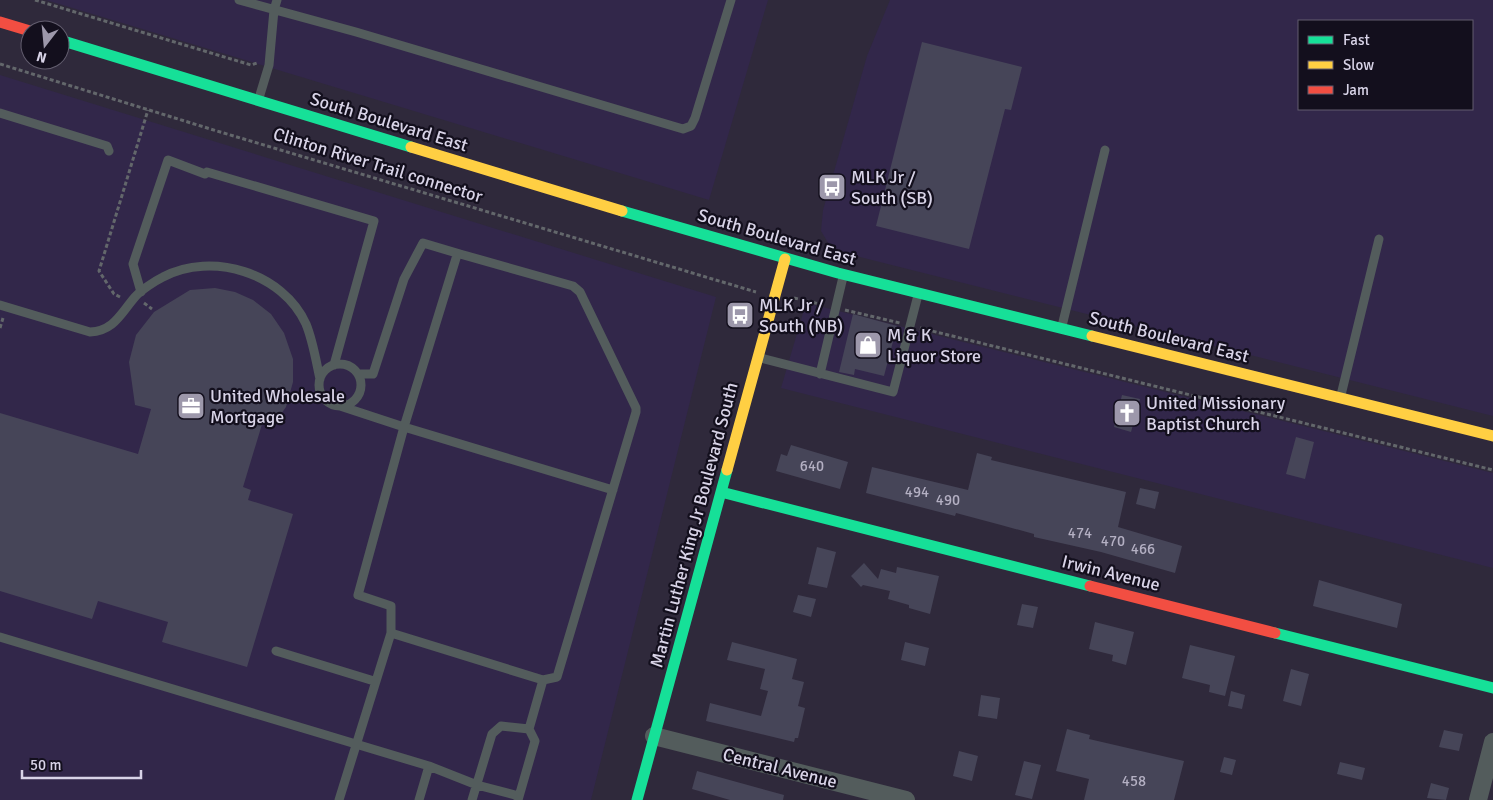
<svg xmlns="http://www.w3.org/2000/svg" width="1493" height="800" viewBox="0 0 1493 800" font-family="Signika,sans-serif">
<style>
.built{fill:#32274a;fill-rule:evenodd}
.building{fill:#464558}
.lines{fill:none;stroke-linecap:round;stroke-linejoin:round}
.path{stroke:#63676b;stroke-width:3;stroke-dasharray:4 2.5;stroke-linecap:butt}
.lane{stroke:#535c5c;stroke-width:9}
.street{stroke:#535c5c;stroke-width:18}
.fast{stroke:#16e098;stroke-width:11}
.slow{stroke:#ffcf43;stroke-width:11}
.jam{stroke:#f24e42;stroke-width:11}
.labels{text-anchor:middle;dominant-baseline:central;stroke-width:4.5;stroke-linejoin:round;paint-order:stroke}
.number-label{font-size:15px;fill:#b4b0c3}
.street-label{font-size:18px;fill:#d8d3e7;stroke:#130f1d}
.poi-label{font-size:18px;fill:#d8d3e7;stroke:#130f1d;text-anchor:start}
</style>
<rect width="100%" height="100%" fill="#2f293b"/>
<path class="built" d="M46,0H768L709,200Z
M890,0H1493V416L852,255L830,246L821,231L823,210L867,56ZM1299,21H1472V109H1299Z
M0,75L716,297L591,800H0Z
M806,303L1493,473V568L781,388Z"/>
<path class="building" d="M922,42L1022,67L1011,110L1005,109L969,249L876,226Z
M215,288L235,292L253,300L271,314L284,333L293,359V382L286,407L274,424L263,421L243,487L251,490L248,500L293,514L247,667L162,642L168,622L98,601L92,619L0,591V413L138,454L151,409L135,405L129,362L136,335L154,312L190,290Z
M853,314L897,326L884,376L855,369L854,375L839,372Z
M1122,395L1140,399L1131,432L1114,427Z
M1296,437L1314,442L1305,479L1286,474Z
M791,445L848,462L840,489L776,471L781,454L787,456Z
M977,453L992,457L991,460L1126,492L1118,527L1182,546L1175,573L1101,552L1034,537V534L1001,525L956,513L955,516L866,493L872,467L968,490Z
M1140,488L1159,492L1155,509L1136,504Z
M817,547L836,552L827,588L808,584Z
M864,563L878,579L881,569L896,573L897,567L939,576L930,614L909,608V605L888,599L890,591L863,585L861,587L851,576Z
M1319,580L1402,604L1397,628L1313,606Z
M798,595L816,599L811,617L793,612Z
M1022,604L1038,607L1033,628L1017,625Z
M1095,622L1134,632L1126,665L1112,661L1113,655L1089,649Z
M732,642L797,659L792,679L804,682L798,706L805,708L798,738H795L794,742L706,721L710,703L761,716L768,691L760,689L765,669L727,660Z
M905,642L929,648L925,666L901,660Z
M1190,645L1235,656L1225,696L1209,692L1210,685L1182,678Z
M1291,669L1309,674L1301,706L1283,701Z
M1231,691L1245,695L1242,709L1228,706Z
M981,695L1000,698L997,719L978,716Z
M1067,729L1090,735L1089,739L1184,761L1174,800H1084L1089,779L1056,771Z
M1444,730L1463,734L1459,751L1439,747Z
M959,751L978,756L972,781L953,776Z
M1224,757L1236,760L1232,775L1220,772Z
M1024,761L1041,765L1032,799L1015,795Z
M1340,762L1365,768L1362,780L1337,774Z
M697,771L784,795L783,800H730L692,789Z
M1431,783L1449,788L1446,800L1427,798Z"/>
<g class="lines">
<path class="path" d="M35,0L251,65L257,63
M0,64L217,131L756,292
M120,297L114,294L99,271L148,110
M794,298L824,305
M144,303L152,309
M845,310L900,323
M0,328L3,318
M920,328L1493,470"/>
<path class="lane" d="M239,0L356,32L683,129L691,126L695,118L731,0
M259,98L269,65L274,10L277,0
M0,113L107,146L109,151
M141,292L133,264L168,160L205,174L207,172L374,221L334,365
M0,305L90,332C114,331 121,313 135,297C141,290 155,281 163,277C212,251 283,273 306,324C313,341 316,361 320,379
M1062,326L1105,150
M761,358L893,392L918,295
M319 385a21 21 0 1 1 42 0a21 21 0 1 1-42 0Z
M358,374H373L404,279L423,243L460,254
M820,374L843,277
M1341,395L1379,239
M337,405L404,427L457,255L460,254L573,286L580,292L636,408V412L557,677L543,680L391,633V606L358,595L404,427L613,490
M0,637L429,766L419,800
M276,651L374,681
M429,766L477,785L519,796
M339,800L391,633
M472,800L492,734L501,726L529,729
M518,800L535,741L529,729L543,680"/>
<path class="street" d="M654,736L906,800
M1478,800L1493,742"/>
<path class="fast" d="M60,40L411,147
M622,211L838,273L1092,336
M721,492L1090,586
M1275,633L1493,688
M637,800L727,470"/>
<path class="slow" d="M411,147L622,211
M1092,336L1493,436
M727,470L785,259"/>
<path class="jam" d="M0,22L30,31
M1090,586L1275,633"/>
</g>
<defs>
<symbol id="bus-square" viewBox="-11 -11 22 22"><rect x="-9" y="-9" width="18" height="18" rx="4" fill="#9d98ab" stroke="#130f1d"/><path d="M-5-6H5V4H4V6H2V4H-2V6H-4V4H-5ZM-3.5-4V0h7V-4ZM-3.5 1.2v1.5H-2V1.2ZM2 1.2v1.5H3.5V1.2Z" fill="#fff"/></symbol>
<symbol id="shop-square" viewBox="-11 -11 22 22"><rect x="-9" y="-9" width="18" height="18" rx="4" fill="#9d98ab" stroke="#130f1d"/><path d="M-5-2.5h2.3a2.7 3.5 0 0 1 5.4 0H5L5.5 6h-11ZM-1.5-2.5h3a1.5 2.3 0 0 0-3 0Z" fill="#fff"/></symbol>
<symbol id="office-square" viewBox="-11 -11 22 22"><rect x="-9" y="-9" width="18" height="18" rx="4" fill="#9d98ab" stroke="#130f1d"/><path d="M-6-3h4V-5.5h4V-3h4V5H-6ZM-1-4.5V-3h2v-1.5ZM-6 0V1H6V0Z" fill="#fff"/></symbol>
<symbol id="church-square" viewBox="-11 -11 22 22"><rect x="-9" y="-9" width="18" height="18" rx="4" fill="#9d98ab" stroke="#130f1d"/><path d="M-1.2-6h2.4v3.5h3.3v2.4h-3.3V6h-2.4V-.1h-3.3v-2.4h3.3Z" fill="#fff"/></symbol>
</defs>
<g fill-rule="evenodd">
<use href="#bus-square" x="816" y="171" width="32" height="32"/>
<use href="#bus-square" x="724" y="299" width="32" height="32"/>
<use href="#shop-square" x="852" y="329" width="32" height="32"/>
<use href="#office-square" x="175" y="390" width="32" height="32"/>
<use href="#church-square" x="1111" y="397" width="32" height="32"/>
</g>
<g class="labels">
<g class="number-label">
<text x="812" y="466">640</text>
<text x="917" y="492">494</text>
<text x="948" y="500">490</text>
<text x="1080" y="533">474</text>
<text x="1113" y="541">470</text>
<text x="1143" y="549">466</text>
<text x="1134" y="781">458</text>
</g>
<g class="street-label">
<text transform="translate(389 122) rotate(17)">South Boulevard East</text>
<text transform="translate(378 165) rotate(17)">Clinton River Trail connector</text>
<text transform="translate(777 237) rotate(16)">South Boulevard East</text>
<text transform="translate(1169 337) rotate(14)">South Boulevard East</text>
<text transform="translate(694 525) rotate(-75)">Martin Luther King Jr Boulevard South</text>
<text transform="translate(1111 573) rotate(14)">Irwin Avenue</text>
<text transform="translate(780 768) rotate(14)">Central Avenue</text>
</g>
<g class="poi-label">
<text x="851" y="177">MLK Jr /<tspan x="851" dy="21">South (SB)</tspan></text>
<text x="759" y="305">MLK Jr /<tspan x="759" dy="21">South (NB)</tspan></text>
<text x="887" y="335">M &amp; K<tspan x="887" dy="21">Liquor Store</tspan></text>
<text x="210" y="396">United Wholesale<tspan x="210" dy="21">Mortgage</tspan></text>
<text x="1146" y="403">United Missionary<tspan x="1146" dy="21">Baptist Church</tspan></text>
</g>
</g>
<rect x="1298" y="20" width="175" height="90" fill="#130f1d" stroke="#625d6e"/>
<rect x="1308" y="36" width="25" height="8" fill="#16e098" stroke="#625d6e"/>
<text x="1343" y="45" font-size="15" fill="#d8d3e7">Fast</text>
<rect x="1308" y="61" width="25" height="8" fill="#ffcf43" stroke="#625d6e"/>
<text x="1343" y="70" font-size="15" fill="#d8d3e7">Slow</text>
<rect x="1308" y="86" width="25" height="8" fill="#f24e42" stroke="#625d6e"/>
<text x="1343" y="95" font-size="15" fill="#d8d3e7">Jam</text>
<g transform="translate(45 45) rotate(196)"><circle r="24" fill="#130f1d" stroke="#625d6e"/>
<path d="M0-4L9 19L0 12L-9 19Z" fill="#9d98ab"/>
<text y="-8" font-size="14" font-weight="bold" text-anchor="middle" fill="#d8d3e7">N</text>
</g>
<path d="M22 770v8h119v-8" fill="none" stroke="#d8d3e7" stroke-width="2.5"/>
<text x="30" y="770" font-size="15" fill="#d8d3e7" stroke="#130f1d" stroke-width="4" paint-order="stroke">50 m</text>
</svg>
